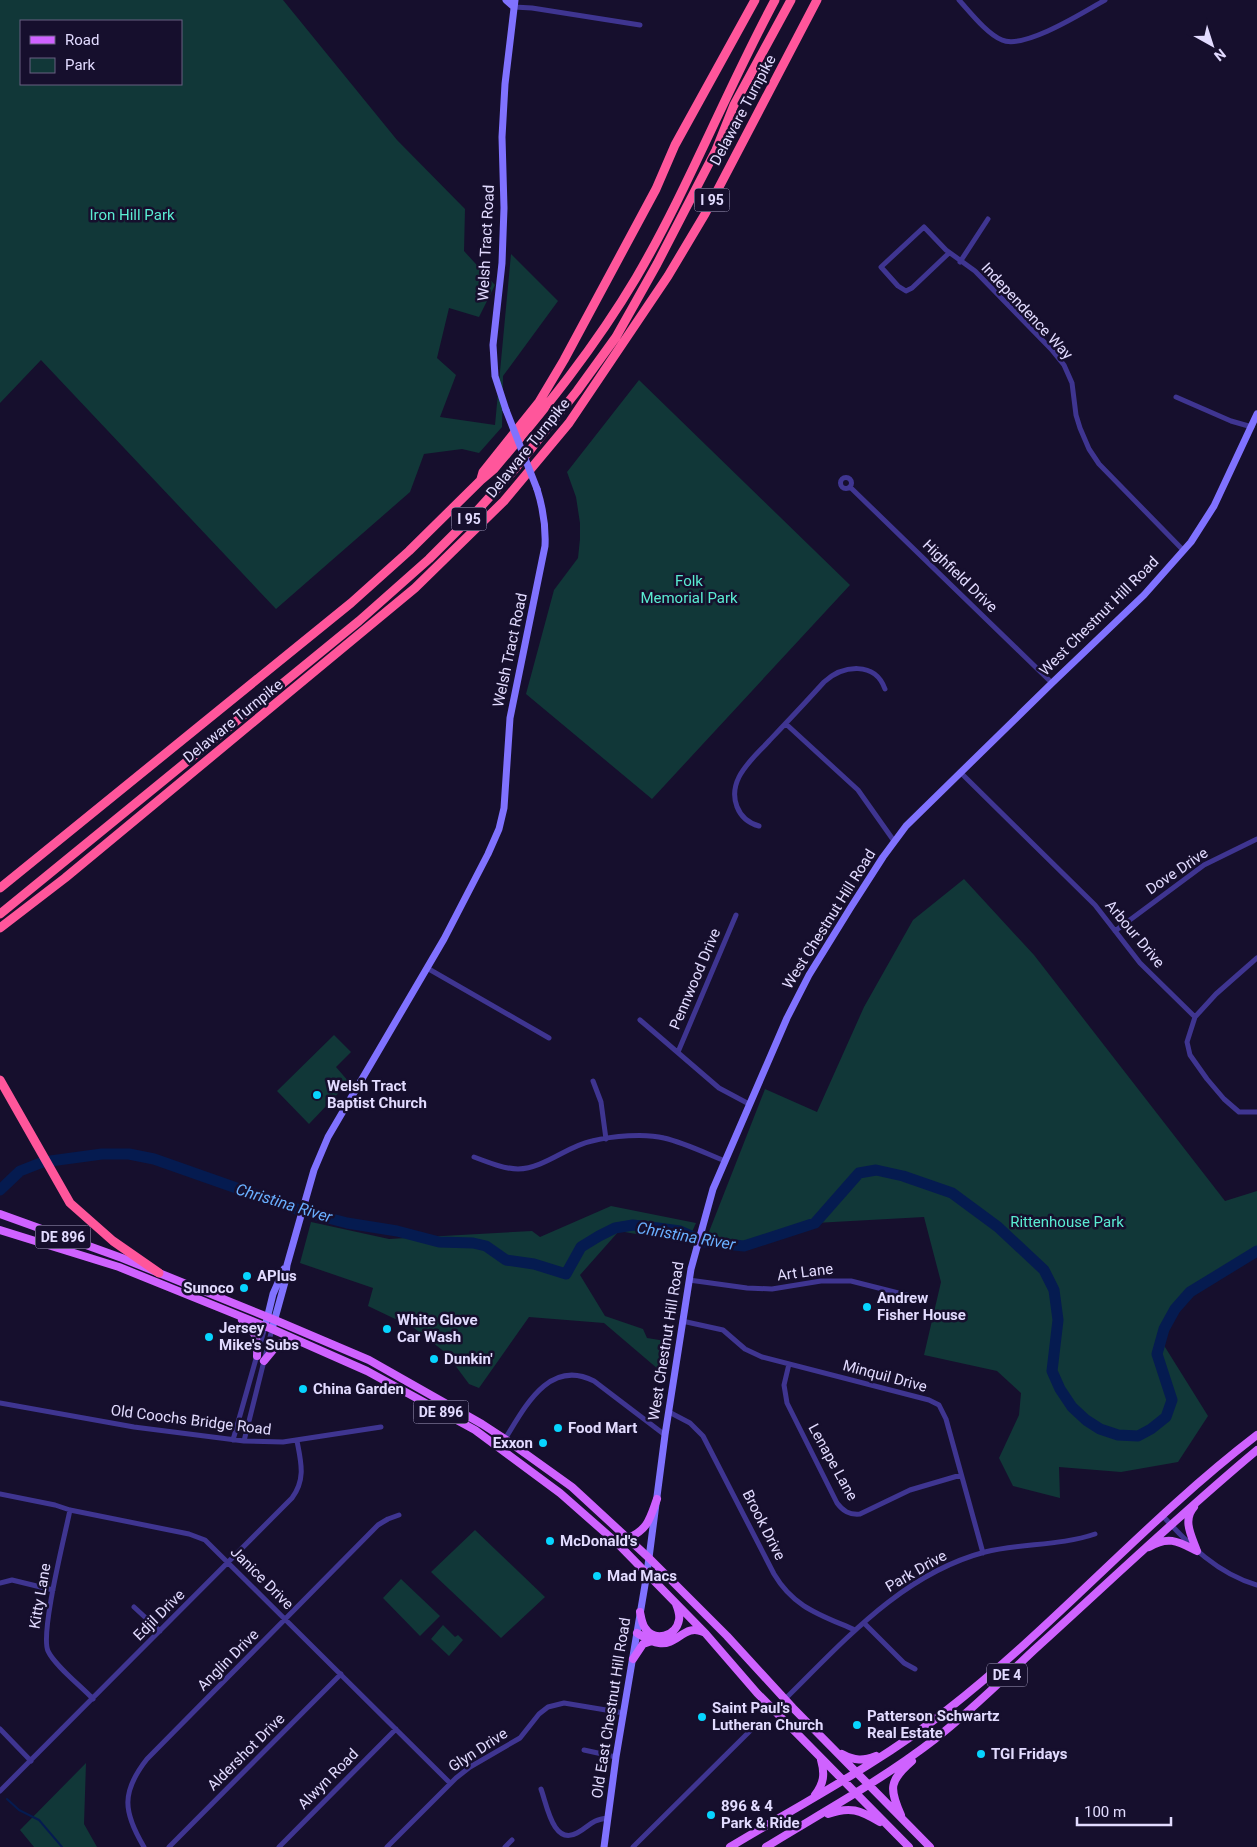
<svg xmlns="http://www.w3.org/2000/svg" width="1257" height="1847" viewBox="0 0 1257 1847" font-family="Roboto,sans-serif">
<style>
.green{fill:#113738;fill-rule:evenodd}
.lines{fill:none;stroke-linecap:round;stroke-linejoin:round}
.stream{stroke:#051b50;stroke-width:2}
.river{stroke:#051b50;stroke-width:11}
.street{stroke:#3f3591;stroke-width:5}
.secondary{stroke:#8072ff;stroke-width:7}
.primary{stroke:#cf62ff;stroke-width:8}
.highway{stroke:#ff569b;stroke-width:9}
.secondary-bridge{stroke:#8072ff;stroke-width:7}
.poi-dot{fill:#07d5ff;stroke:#160f2d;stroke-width:2}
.labels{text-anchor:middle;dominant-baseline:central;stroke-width:5;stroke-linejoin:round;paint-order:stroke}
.shield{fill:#160f2d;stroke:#a59ec0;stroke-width:1}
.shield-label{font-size:14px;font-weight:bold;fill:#e2dbff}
.street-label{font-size:15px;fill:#e2dbff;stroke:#160f2d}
.park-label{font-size:15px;fill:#5aecd2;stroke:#160f2d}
.poi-label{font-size:15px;font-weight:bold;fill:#e2dbff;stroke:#160f2d;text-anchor:start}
.water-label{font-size:16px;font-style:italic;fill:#69afff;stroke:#160f2d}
</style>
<rect width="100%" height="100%" fill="#160f2d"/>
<path class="green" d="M0,0H283L397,140L465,209L464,251L495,285L479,317L449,308L437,358L456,375L440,417L495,425L511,254L558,301L503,376L502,427L479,453L462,449L424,454L410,492L276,609L41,360L0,403ZM21,21H181V84H21Z
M639,380L850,585L652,799L526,694L554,590L578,558L580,539V523L576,497L567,472Z
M964,879L1034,955L1225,1201L1257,1191V1251L1190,1292L1175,1309L1160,1339L1208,1416L1178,1462L1121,1472L1059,1467L1060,1498L1013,1486L999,1458L1019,1415L1021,1393L997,1371L924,1355L941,1282L924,1217L815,1223L744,1246L705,1242L765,1089L817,1112L864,1007L913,920Z
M334,1035L351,1052L336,1067L349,1082L309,1124L277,1091Z
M611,1206L696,1223L687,1243L619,1231L580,1275L605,1316L643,1329L647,1338L672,1342L665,1375L604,1323L529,1317L479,1388L469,1384L446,1353L414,1328L368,1306L373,1288L300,1263L311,1222L389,1239L532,1231L540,1237Z
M475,1530L545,1597L501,1638L431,1572Z
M401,1579L440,1616L420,1636L383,1598Z
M443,1625L455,1637L458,1635L463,1640L449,1656L431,1639Z
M86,1763L84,1824L97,1847H34L20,1830Z"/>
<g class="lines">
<path class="stream" d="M7,1799L19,1810L39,1820L62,1847"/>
<path class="river" d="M0,1190L20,1171L43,1162L102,1154H129L154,1159L302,1211L347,1223L397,1231L439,1242L473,1243L486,1246L506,1260L534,1264L566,1274L581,1247L599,1236L615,1228L633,1225L658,1228L680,1231L705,1242L744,1246L815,1223L859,1173L876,1170L903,1176L952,1193L998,1227L1044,1270L1054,1290L1058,1320L1052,1371L1060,1389L1072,1407L1086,1420L1100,1429L1118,1435L1138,1436L1151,1429L1166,1417L1172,1400L1157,1354L1164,1329L1175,1309L1190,1292L1257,1251"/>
<path class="street" d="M959,0C970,12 987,34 1002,40C1024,50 1084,12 1105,0
M514,7L532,8L640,25
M949,253L912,288L906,291L898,286L881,267L924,227L946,250L975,271L1051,349L1064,365L1072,383L1076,415L1080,428L1089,449L1099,464L1184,551
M960,262L988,219
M1176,397L1231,421L1252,427
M840.5 483a5.5 5.5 0 1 1 11 0a5.5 5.5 0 1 1-11 0Z
M850,487L1052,683
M786,724L858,790L894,841
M960,772L1095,905L1140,963L1195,1017
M759,826C737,820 729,797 739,777C746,763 759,752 769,741C787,722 806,702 824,682C843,665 875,661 885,689
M1115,931L1204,865L1257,839
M1257,958L1216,994L1195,1017L1187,1042L1190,1055L1207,1079L1224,1099L1239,1112H1257
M427,968L549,1038
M640,1020L719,1088L749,1104
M678,1052L736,915
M593,1081L601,1102L606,1139
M474,1157C488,1162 503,1169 518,1169C545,1168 567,1146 592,1141C612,1136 645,1133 664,1138C685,1143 705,1153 725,1161
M689,1280L747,1288L772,1289L821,1281H851L922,1299
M682,1321L723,1330L745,1349L762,1357L929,1400L939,1405L946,1419L983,1553
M789,1364L784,1385L787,1403L837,1503C843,1511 849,1515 860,1514L910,1490L961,1475
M0,1403L134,1427L244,1441L283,1442L381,1427
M669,1412L690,1423L703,1436L774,1574C794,1608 821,1615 855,1630
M505,1439C525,1407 549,1358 594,1381L665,1435
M233,1440L265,1327
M244,1441L272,1329
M0,1494L55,1505L70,1510L189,1534L205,1540L450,1783
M70,1510C65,1535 40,1633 48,1651C55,1666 81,1686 93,1699
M1162,1515C1189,1545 1218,1574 1257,1585
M0,1583L12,1580L53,1590
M134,1607L160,1631
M864,1623L904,1663L915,1669
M785,1699C844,1641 902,1574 985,1552C1021,1543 1060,1546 1095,1534
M0,1729L31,1761
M584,1750L616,1757
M541,1789C547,1805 553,1846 577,1833C590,1826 590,1820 608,1818
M0,1791L292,1498C306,1479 301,1462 297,1441
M144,1847C123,1812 121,1792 147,1759L378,1525L388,1519L399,1515
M169,1847L341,1674
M279,1847L396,1729
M387,1847L456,1778L470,1767L520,1738L539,1714L548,1707L564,1703L624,1713
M505,1847L512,1840
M633,1847L755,1726"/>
<path class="secondary" d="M506,0L514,7
M506,410L495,376L493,345L502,263L504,208L502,137L505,84L515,0
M265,1327L273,1294L284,1269
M272,1329L285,1282L287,1265L304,1205L314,1170L328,1137L444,939L488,854L499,829L504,808L510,718L545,546C546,526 543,508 537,489
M604,1847L616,1757L647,1573L665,1435L691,1269L713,1189L787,1018L809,975L851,907L883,857L906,826L1052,683L1144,595L1191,542L1214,506L1257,414"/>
<path class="primary" d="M0,1214L122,1258L275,1320L369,1360L482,1424L505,1439L572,1487L649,1558L727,1636L793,1708L930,1847
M0,1230L119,1267L272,1329L367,1371L475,1430L560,1493L618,1544L706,1634L757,1693L909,1847
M242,1320C256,1333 258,1337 257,1356
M264,1361L278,1344L293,1340
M1194,1507C1182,1520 1192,1537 1197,1551
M628,1538C648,1530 650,1518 657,1499
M1149,1547C1169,1535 1179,1542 1197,1551
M640,1612C641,1617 642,1624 645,1628C654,1642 676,1637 679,1620C680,1615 678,1609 676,1604
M637,1633C644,1637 651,1642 659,1643C677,1646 685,1623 703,1632
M633,1659L643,1644L652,1641
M842,1754C855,1761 863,1761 876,1756
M815,1795C824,1783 825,1774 821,1760
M828,1814C850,1806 860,1810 880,1822
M901,1815C889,1788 889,1781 912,1761
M730,1847C803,1803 880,1763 947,1710C1056,1625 1147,1519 1257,1435
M766,1847C823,1812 882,1780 935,1739C970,1712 1002,1680 1034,1650C1108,1583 1180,1514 1257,1450"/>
<path class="highway" d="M481,479L483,472L539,402L564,360L656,189L675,145L755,0
M0,888L351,603L409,551L481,480L494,469C546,408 595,347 636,278C688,189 726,91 775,0
M0,914L359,621L429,559L476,512L515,469L577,391L616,337L657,264L716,150L734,105L791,0
M0,928L65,878L415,588L504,501L569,423L668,276L705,214L817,0
M0,1080L70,1203L113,1241L159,1273"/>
<path class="secondary-bridge" d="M506,410L537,489"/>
</g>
<g class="poi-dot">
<circle cx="317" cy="1095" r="5"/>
<circle cx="247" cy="1276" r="5"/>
<circle cx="244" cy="1288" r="5"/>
<circle cx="867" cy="1307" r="5"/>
<circle cx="387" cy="1329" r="5"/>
<circle cx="209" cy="1337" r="5"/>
<circle cx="434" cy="1359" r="5"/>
<circle cx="303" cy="1389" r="5"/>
<circle cx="558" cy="1428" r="5"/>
<circle cx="543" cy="1443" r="5"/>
<circle cx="550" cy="1541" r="5"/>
<circle cx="597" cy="1576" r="5"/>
<circle cx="702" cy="1717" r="5"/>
<circle cx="857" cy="1725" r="5"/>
<circle cx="981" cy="1754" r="5"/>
<circle cx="711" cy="1815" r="5"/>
</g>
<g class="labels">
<g class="shield">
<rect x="694.5" y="188.5" width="35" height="23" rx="4"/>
<rect x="451.5" y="507.5" width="35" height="23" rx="4"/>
<rect x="35.5" y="1225.5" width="55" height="23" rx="4"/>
<rect x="413.5" y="1400.5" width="55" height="23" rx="4"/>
<rect x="987" y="1663.5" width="40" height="23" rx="4"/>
</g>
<g class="shield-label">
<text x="712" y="200">I 95</text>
<text x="469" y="519">I 95</text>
<text x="63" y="1237">DE 896</text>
<text x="441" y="1412">DE 896</text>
<text x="1007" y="1675">DE 4</text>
</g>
<g class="street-label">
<text transform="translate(743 110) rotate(-62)">Delaware Turnpike</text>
<text transform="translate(486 243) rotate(-87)">Welsh Tract Road</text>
<text transform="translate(1027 311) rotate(47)">Independence Way</text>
<text transform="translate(528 448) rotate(-51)">Delaware Turnpike</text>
<text transform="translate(960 576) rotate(44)">Highfield Drive</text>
<text transform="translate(1099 616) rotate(-45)">West Chestnut Hill Road</text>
<text transform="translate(510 650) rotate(-78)">Welsh Tract Road</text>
<text transform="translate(233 721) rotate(-39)">Delaware Turnpike</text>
<text transform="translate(1177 871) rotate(-34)">Dove Drive</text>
<text transform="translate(829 919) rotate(-58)">West Chestnut Hill Road</text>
<text transform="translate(1135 934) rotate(50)">Arbour Drive</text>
<text transform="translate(695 979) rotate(-67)">Pennwood Drive</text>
<text transform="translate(805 1272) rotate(-7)">Art Lane</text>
<text transform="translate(666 1341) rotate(-81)">West Chestnut Hill Road</text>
<text transform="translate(885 1376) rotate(15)">Minquil Drive</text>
<text transform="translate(191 1420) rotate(7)">Old Coochs Bridge Road</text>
<text transform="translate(833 1462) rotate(61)">Lenape Lane</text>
<text transform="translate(764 1525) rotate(63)">Brook Drive</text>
<text transform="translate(916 1571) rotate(-30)">Park Drive</text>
<text transform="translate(262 1578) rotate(45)">Janice Drive</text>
<text transform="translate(40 1596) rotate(-80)">Kitty Lane</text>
<text transform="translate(159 1615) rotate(-45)">Edjil Drive</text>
<text transform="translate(228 1660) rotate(-45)">Anglin Drive</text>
<text transform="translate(611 1708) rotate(-81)">Old East Chestnut Hill Road</text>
<text transform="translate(478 1750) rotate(-33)">Glyn Drive</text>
<text transform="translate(246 1752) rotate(-45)">Aldershot Drive</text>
<text transform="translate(328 1779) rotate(-45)">Alwyn Road</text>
</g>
<g class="park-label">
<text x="132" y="215">Iron Hill Park</text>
<text x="689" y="581">Folk<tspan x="689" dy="17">Memorial Park</tspan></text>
<text x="1067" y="1222">Rittenhouse Park</text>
</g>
<g class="poi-label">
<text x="327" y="1086">Welsh Tract<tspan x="327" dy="17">Baptist Church</tspan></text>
<text x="257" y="1276">APlus</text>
<text x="234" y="1288" text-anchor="end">Sunoco</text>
<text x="877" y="1298">Andrew<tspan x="877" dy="17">Fisher House</tspan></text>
<text x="397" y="1320">White Glove<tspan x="397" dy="17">Car Wash</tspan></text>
<text x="219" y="1328">Jersey<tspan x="219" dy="17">Mike's Subs</tspan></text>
<text x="444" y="1359">Dunkin'</text>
<text x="313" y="1389">China Garden</text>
<text x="568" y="1428">Food Mart</text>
<text x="533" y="1443" text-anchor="end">Exxon</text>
<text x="560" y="1541">McDonald's</text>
<text x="607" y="1576">Mad Macs</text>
<text x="712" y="1708">Saint Paul's<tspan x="712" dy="17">Lutheran Church</tspan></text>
<text x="867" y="1716">Patterson Schwartz<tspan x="867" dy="17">Real Estate</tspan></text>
<text x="991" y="1754">TGI Fridays</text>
<text x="721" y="1806">896 &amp; 4<tspan x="721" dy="17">Park &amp; Ride</tspan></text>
</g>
<g class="water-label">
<text transform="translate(284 1203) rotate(17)">Christina River</text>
<text transform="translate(686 1236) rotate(10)">Christina River</text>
</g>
</g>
<rect x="20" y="20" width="162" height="65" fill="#160f2d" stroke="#686181"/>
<rect x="30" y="36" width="25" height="8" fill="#cf62ff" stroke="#686181"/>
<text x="65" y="45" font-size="15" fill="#e2dbff">Road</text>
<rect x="30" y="58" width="25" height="15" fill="#113738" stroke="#686181"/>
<text x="65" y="70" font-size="15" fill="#e2dbff">Park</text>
<g transform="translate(1212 45) rotate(141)" stroke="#160f2d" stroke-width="4" paint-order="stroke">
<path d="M0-4L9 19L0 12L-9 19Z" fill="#e2dbff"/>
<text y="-8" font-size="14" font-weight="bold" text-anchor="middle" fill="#e2dbff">N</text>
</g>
<path d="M1077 1817v8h94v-8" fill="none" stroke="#e2dbff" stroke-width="2.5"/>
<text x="1084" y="1817" font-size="15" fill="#e2dbff" stroke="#160f2d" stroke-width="4" paint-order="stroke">100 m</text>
</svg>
